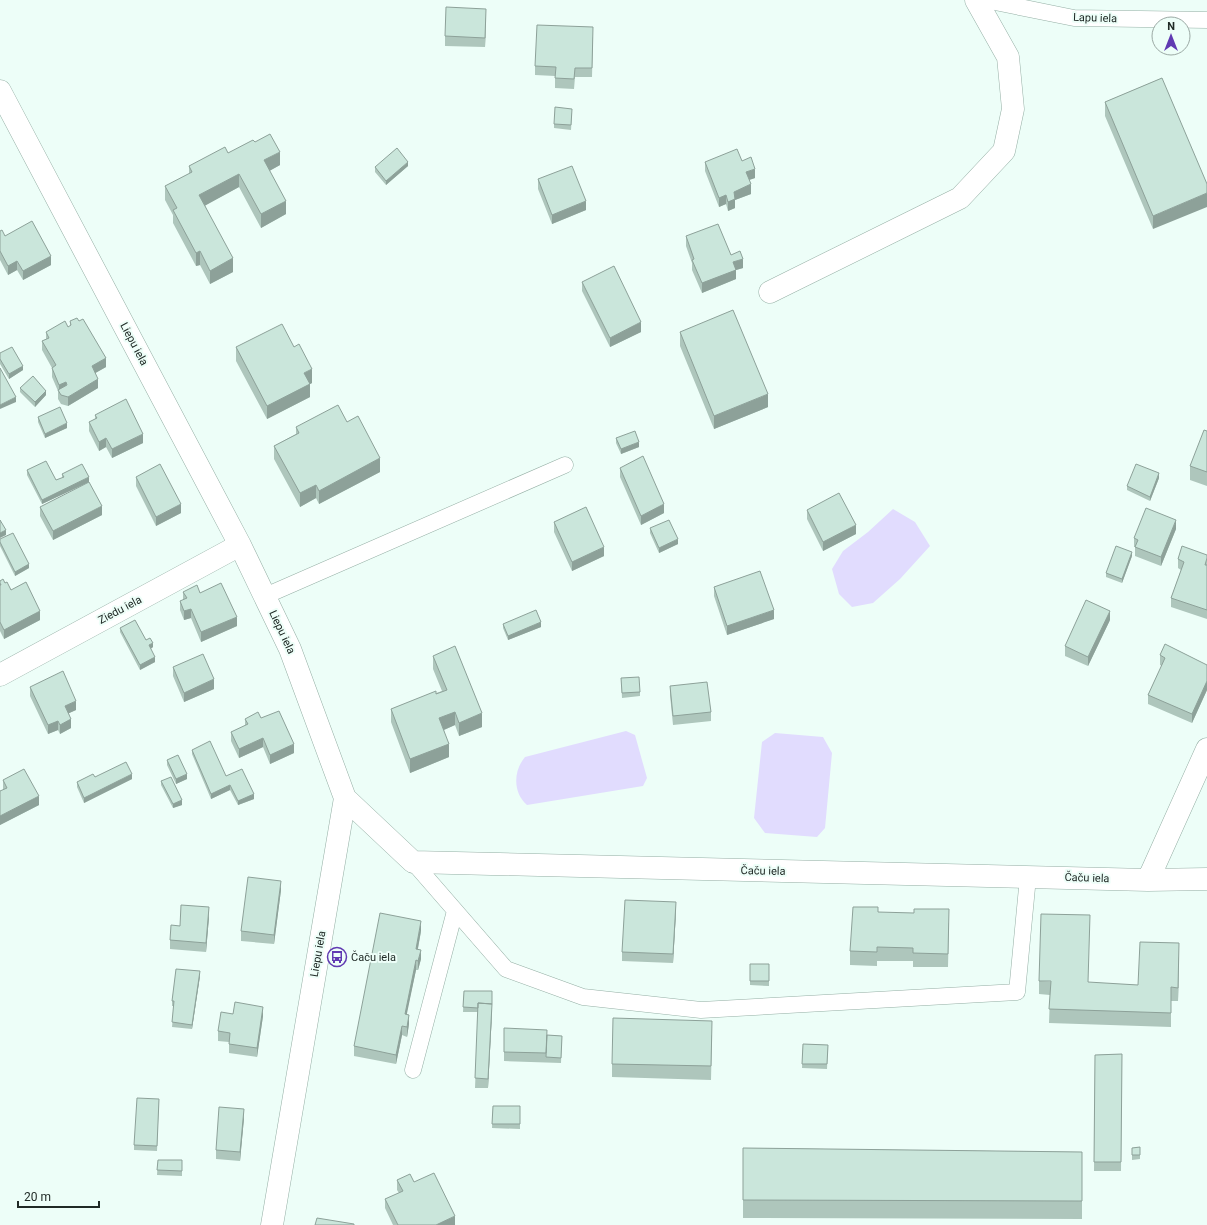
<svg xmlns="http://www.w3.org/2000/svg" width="1207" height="1225" viewBox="0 0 1207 1225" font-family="Roboto,sans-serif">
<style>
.water{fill:#e1dcfe}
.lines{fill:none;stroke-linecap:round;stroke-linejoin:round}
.lane-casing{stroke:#95afa5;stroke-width:17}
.street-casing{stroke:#95afa5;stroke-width:23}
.lane{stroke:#fff;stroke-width:16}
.street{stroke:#fff;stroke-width:22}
.wall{fill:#aec6bc}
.shaded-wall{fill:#8da199}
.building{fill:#cae6db;stroke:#8da199}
.labels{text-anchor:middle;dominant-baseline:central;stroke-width:4;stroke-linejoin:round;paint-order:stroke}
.street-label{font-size:11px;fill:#202a26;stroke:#edfef8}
.poi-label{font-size:11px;fill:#202a26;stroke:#edfef8;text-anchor:start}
</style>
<rect width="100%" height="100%" fill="#edfef8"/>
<path class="water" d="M893,509L915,522L930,546L900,579L873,603L852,607L839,594L832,569L843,551L868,532Z
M626,731L635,735L647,778L643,786L527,805C513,793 513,771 525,757Z
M775,733L823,737L832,753L825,828L817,837L765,833L754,818L762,742Z"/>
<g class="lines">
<defs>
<path id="lane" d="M985,0L1074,18L1207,20
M265,596L565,465
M413,862L506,969L583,997L701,1010L1017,992L1028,877
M413,1070L455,911"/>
<path id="street" d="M0,91L240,545L290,649L345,798L272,1225
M770,292L960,198L1004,151L1013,109L1008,57L976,0
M0,675L240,545
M345,798L413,862L1148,880L1207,879
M1148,880L1207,749"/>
</defs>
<use href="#lane" class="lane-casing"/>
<use href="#street" class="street-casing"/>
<use href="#lane" class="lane"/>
<use href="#street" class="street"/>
</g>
<path class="wall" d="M486,18L485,47L445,46V36Z
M593,37L592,77H575L574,89L555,88V76L535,75V66Z
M1162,78L1153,229L1105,116V102Z
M572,113L571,130L554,128V124Z
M255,142L280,165L269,171L286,214L261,228L239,187L205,205L233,272L210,284L200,265L196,266L173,223V215L165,200V186L189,174V166L228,153Z
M742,161L755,178L749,180L751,194L735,200V208L728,211L726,204L719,207L705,171V162Z
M408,166L386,185L375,172V167Z
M538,179L586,210L552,224L538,189Z
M0,231L5,236L51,265L23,280L17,270L8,275L0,260Z
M686,236L731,255L743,268L736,270V279L702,293L692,270V263L686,246Z
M582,282L641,332L610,347L582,291Z
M70,321L106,367L95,373L98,388L68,406L61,404L58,399V391L52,377V368L42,350V341L46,339V332L68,327L70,326Z
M680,332L768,407L714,429L680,346Z
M236,347L312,383L310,384V397L267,419L236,361Z
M0,353L23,370L9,379L0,364Z
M20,388L46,395L35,407L20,392Z
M95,415L143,443L112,458L106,447L99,451L89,431V422L95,419Z
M38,417L67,428L45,438L38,422Z
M347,422L380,472L319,504L316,498L300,507L274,459V446L296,434V427Z
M1207,431V486L1190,480V466Z
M616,438L639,447L621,454L616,443Z
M620,468L664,513L641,525L620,477Z
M27,470L56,480L62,478V474L89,482L42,504L27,475Z
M136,477L181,513L156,526L136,486Z
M1159,478L1150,501L1127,490V486Z
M40,507L102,515L53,540L40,516Z
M807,510L856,534L823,551L807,519Z
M554,522L604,556L572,571L554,532Z
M650,528L678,544L659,553L650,533Z
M1176,529L1161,566L1135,556V547H1134V538Z
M0,539L29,568L15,576L0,546Z
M1207,555V619L1171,607V598L1181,570L1178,568V559Z
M1132,556L1122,583L1106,577V573Z
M0,581L5,583L40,620L4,639L0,631Z
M714,587L774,619L727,635L714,596Z
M183,592L200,593L237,626L201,642L191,618L184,620L180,610V601L183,600Z
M1110,620L1088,666L1065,656V646Z
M503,624L541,627L508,640L503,628Z
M120,628L146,640L153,647L150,649L155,662L140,670L120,632Z
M1160,655L1207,665V690L1192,723L1148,704V695L1162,666L1160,665Z
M433,656L482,727L459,736L455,725L444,730L449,757L410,773L391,722V709L442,691L433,669Z
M173,667L214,689L184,702L173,676Z
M621,678L640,692V696L622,698Z
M670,686L711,712V721L673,725L670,695Z
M30,687L76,710L69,713L71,728L60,734L58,730L48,734L30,696Z
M261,718L294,753L270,764L263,747L239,758L231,741V732L245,726V719Z
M192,750L226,776L254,799L238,805L230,790L211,799L192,754Z
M167,760L187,779L176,784L167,765Z
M132,779L84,803L77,787V782Z
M3,780L39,805L0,825V791L3,790Z
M161,781L182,805L173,808L161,785Z
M281,890L274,944L241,941V931Z
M676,912L673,963L622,961V952Z
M878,912L949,923L948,967H913V961H877V966L850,965V951Z
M209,917L206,952L170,949V940L180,926Z
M421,931L418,949L421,959L418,970H416L406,1015L409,1024L407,1037L402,1035L396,1064L354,1056V1046Z
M1179,957L1178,1001H1171V1027L1049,1023L1050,995L1039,994V981L1138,985Z
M750,964H769V986L750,985Z
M200,976L192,1029L172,1027L174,1006H172V1001Z
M464,991L492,1013L488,1088H475L478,1012H463Z
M233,1014L263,1016L257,1057L229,1053V1042L218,1041V1031Z
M504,1028L547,1035L562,1036L561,1063L504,1061Z
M712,1035L711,1080L612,1077V1064Z
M803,1044L828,1045L827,1069L802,1068Z
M1122,1054L1121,1171H1094L1095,1055Z
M159,1099L157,1151L134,1150V1145Z
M493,1106H520V1129L492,1128Z
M244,1118L240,1161L216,1159V1150Z
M1140,1147V1159L1132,1160V1148Z
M743,1148L1082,1152V1219L743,1218Z
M158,1160H182V1176L157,1175Z
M397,1180L414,1182L455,1225H393L385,1208V1199L399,1193L397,1190Z"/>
<path class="shaded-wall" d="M486,9V18L485,47V38Z
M280,152V165L264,174V160Z
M408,162V166L386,185V181Z
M755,169V178L746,181V172Z
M239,174V187L199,209V195Z
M751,184V194L735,200V208L728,211V202L734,192Z
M1207,193V207L1153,229V216Z
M726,195V204L719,207V198Z
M286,201V214L261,228V214Z
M586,201V210L552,224V215Z
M200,251V265L196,266V253Z
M51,256V265L23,280V271Z
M233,258V272L210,284V271Z
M743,259V268L736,270V279L702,293V283L733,262Z
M17,261V270L8,275V266Z
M641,322V332L610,347V338Z
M106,358V367L92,375V366Z
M23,366V370L9,379V374Z
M312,369V383L310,384V397L267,419V406L304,373Z
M98,379V388L68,406V397Z
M66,382V391L59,392V385Z
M46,391V395L35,407V402Z
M768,394V407L714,429V416Z
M16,397V402L0,409V405Z
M67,423V428L45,438V434Z
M143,434V443L112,458V449Z
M106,438V447L99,451V442Z
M639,442V447L621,454V449Z
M380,458V472L319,504V491Z
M1159,473V478L1150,501V497Z
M89,477V482L42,504V500Z
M316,485V498L300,507V493Z
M181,504V513L156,526V517Z
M664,504V513L641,525V516Z
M102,506V515L53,540V531Z
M1176,520V529L1161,566V557Z
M856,525V534L823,551V542Z
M6,530V535L0,538V533Z
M678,539V544L659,553V548Z
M604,547V556L572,571V562Z
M1132,552V556L1122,583V579Z
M29,564V568L15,576V572Z
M191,609V618L184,620V611Z
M774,610V619L727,635V626Z
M40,611V620L4,639V630Z
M1110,611V620L1088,666V657Z
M237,617V626L201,642V632Z
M541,622V627L508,640V636Z
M153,643V647L149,650V645Z
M155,657V662L140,670V665Z
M214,679V689L184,702V693Z
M1207,681V690L1192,723V714Z
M76,701V710L65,715V706Z
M455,712V725L439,732V718Z
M482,713V727L459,736V723Z
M71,719V728L60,734V725Z
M58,721V730L48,734V725Z
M263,738V747L239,758V749Z
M294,744V753L270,764V755Z
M449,744V757L410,773V759Z
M132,774V779L84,803V798Z
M187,774V779L176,784V779Z
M230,785V790L211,799V794Z
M254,794V799L238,805V801Z
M39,796V805L0,825V816Z
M182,800V805L173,808V804Z
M281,881V890L274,944V935Z
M676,902V912L673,963V954Z
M209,907V917L206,952V943Z
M421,921V931L416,958V949Z
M1179,943V957L1178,1001V988Z
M421,950V959L418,970V961Z
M416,960V970L405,1023V1014Z
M200,971V976L192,1029V1025Z
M492,1004V1013L488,1088V1079Z
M263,1007V1016L257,1057V1048Z
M409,1015V1024L407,1037V1027Z
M402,1026V1035L396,1064V1055Z
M244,1109V1118L240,1161V1152Z
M455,1216V1225H436Z"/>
<path class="building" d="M446,7L486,9L485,38L445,36Z
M537,25L593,27L592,68H575L574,79L555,78L556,67L535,66Z
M1162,78L1207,184V193L1153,216L1105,102Z
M555,107L572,109L571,125L554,124Z
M270,134L280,152L264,160L286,201L261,214L239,174L199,195L233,258L210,271L200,251L196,253L173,210L177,208L165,186L192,172L189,166L225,147L228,153L253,140L255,142Z
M397,148L408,162L386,181L375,167Z
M737,149L742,161L751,157L755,169L746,172L751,184L734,192L735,199L728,202L726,195L719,198L705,162Z
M572,166L586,201L552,215L538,179Z
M32,221L51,256L23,271L17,261L8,266L0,251V231L2,230L5,236Z
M718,224L731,255L740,251L743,259L733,262L736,270L702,283L692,260L694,259L686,236Z
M614,266L641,322L610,338L582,282Z
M733,310L768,394L714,416L680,332Z
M77,318L79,321L83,319L106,358L92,366L98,379L68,397L61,395L58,390L67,385L66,382L59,385L52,368L56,365L42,341L49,338L46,332L65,321L68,327L71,325L70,321Z
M282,324L294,347L299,344L312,369L304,373L310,384L267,406L236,347Z
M12,347L23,366L9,374L0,359V353Z
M0,368L16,397L0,405Z
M33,376L46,391L35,402L20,388Z
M126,399L143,434L112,449L106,438L99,442L89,422L97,418L95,415Z
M338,405L347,422L358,416L380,458L319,491L316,485L300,493L274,446L299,433L296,427Z
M60,407L67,423L45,434L38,417Z
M1204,430L1207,431V472L1190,466Z
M635,431L639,442L621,449L616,438Z
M643,456L664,504L641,516L620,468Z
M46,461L56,480L64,477L62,474L82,464L89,477L42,500L27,470Z
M160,464L181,504L156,517L136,477Z
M1136,464L1159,473L1150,497L1127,486Z
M89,482L102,506L53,531L40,507Z
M839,493L856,525L823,542L807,510Z
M586,507L604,547L572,562L554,522Z
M1146,508L1176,520L1161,557L1135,547L1138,540L1134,538Z
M0,520L6,530L0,533Z
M669,520L678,539L659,548L650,528Z
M13,533L29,564L15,572L0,542V539Z
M1116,546L1132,552L1122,579L1106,573Z
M1182,546L1207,555V558L1205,565H1207V610L1171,598L1184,562L1178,559Z
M760,571L774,610L727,626L714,587Z
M3,579L5,583L7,582L11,590L26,582L40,611L4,630L0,622V585H1L0,583V581Z
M221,583L237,617L201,632L191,609L184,611L180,601L187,598L183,592L197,585L200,593Z
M1086,600L1110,611L1088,657L1065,646Z
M536,610L541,622L508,636L503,624Z
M135,620L146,640L150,638L153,643L149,645L155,657L140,665L120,628Z
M1165,644L1207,665V681L1192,714L1148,695L1165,658L1160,655Z
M455,646L482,713L459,723L455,712L439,718L449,744L410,759L391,709L436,691V694L447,690L433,656Z
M203,654L214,679L184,693L173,667Z
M63,671L76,701L65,706L71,719L60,725L58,721L48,725L30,687Z
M639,677L640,692L622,693L621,678Z
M707,682L711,712L673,716L670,686Z
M279,711L294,744L270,755L263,738L239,749L231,732L248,724L245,719L258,712L261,718Z
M210,741L226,776L242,769L254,794L238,801L230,785L211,794L192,750Z
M178,755L187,774L176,779L167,760Z
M126,762L132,774L84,798L77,782L93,774L95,777Z
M24,769L39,796L0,816V791L7,788L3,780Z
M171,777L182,800L173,804L161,781Z
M248,877L281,881L274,935L241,931Z
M625,900L676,902L673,954L622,952Z
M181,905L209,907L206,943L170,940L171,925L180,926Z
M853,907H878V912L914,913V909H949L948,954L913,953V948L877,947V952L850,951Z
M380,913L421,921L416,949L421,950L418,961L416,960L405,1014L409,1015L407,1027L402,1026L396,1055L354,1046Z
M1041,914L1090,915L1088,982L1138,985L1140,942L1179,943L1178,988L1171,987V1013L1049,1009L1051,981H1039Z
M750,964H769V981H750Z
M176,969L200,971L192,1025L172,1022L174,1001H172Z
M464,991H492V1004L478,1003V1008L463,1007Z
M235,1002L263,1007L257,1048L229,1044L230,1033L218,1031L221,1012L233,1014Z
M478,1003L492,1004L488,1079L475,1078Z
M613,1018L712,1021L711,1066L612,1064Z
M504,1028L547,1030L546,1053L504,1052Z
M547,1035L562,1036L561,1058L546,1057Z
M803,1044L828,1045L827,1064H802Z
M1122,1054L1121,1162H1094L1095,1055Z
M137,1098L159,1099L157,1146L134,1145Z
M493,1106H520V1124H492Z
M219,1107L244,1109L240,1152L216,1150Z
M1140,1147V1155H1132V1148Z
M743,1148L1082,1152V1201L743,1200Z
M158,1160H182V1171L157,1170Z
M434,1173L455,1216L436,1225H398L385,1199L403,1191L397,1180L410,1174L414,1182Z
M317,1218L354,1224V1225H315Z"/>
<defs>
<symbol id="bus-ring" viewBox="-11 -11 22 22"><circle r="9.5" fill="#edfef8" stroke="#603ab2" stroke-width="1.5"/><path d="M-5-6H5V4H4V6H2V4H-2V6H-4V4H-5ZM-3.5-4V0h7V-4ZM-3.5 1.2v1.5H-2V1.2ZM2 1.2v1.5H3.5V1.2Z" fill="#603ab2"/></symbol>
</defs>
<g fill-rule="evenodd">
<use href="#bus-ring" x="326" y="946" width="22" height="22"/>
</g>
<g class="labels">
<g class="street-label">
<text transform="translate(1095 18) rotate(2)">Lapu iela</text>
<text transform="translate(134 344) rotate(62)">Liepu iela</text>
<text transform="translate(120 610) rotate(-28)">Ziedu iela</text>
<text transform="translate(282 632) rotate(65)">Liepu iela</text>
<text transform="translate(763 871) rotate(1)">Čaču iela</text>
<text transform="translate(1087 878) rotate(2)">Čaču iela</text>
<text transform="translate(318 954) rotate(-80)">Liepu iela</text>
</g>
<g class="poi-label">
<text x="351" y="957">Čaču iela</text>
</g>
</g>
<g transform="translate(1171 36)"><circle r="19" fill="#edfef8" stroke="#9ba9a4"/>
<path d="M0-3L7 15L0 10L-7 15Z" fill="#603ab2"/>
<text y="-6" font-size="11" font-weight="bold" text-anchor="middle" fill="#202a26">N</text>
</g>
<path d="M18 1201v6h81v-6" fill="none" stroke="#202a26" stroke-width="2"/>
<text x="24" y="1201" font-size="12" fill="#202a26" stroke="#edfef8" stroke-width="3" paint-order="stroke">20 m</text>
</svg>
